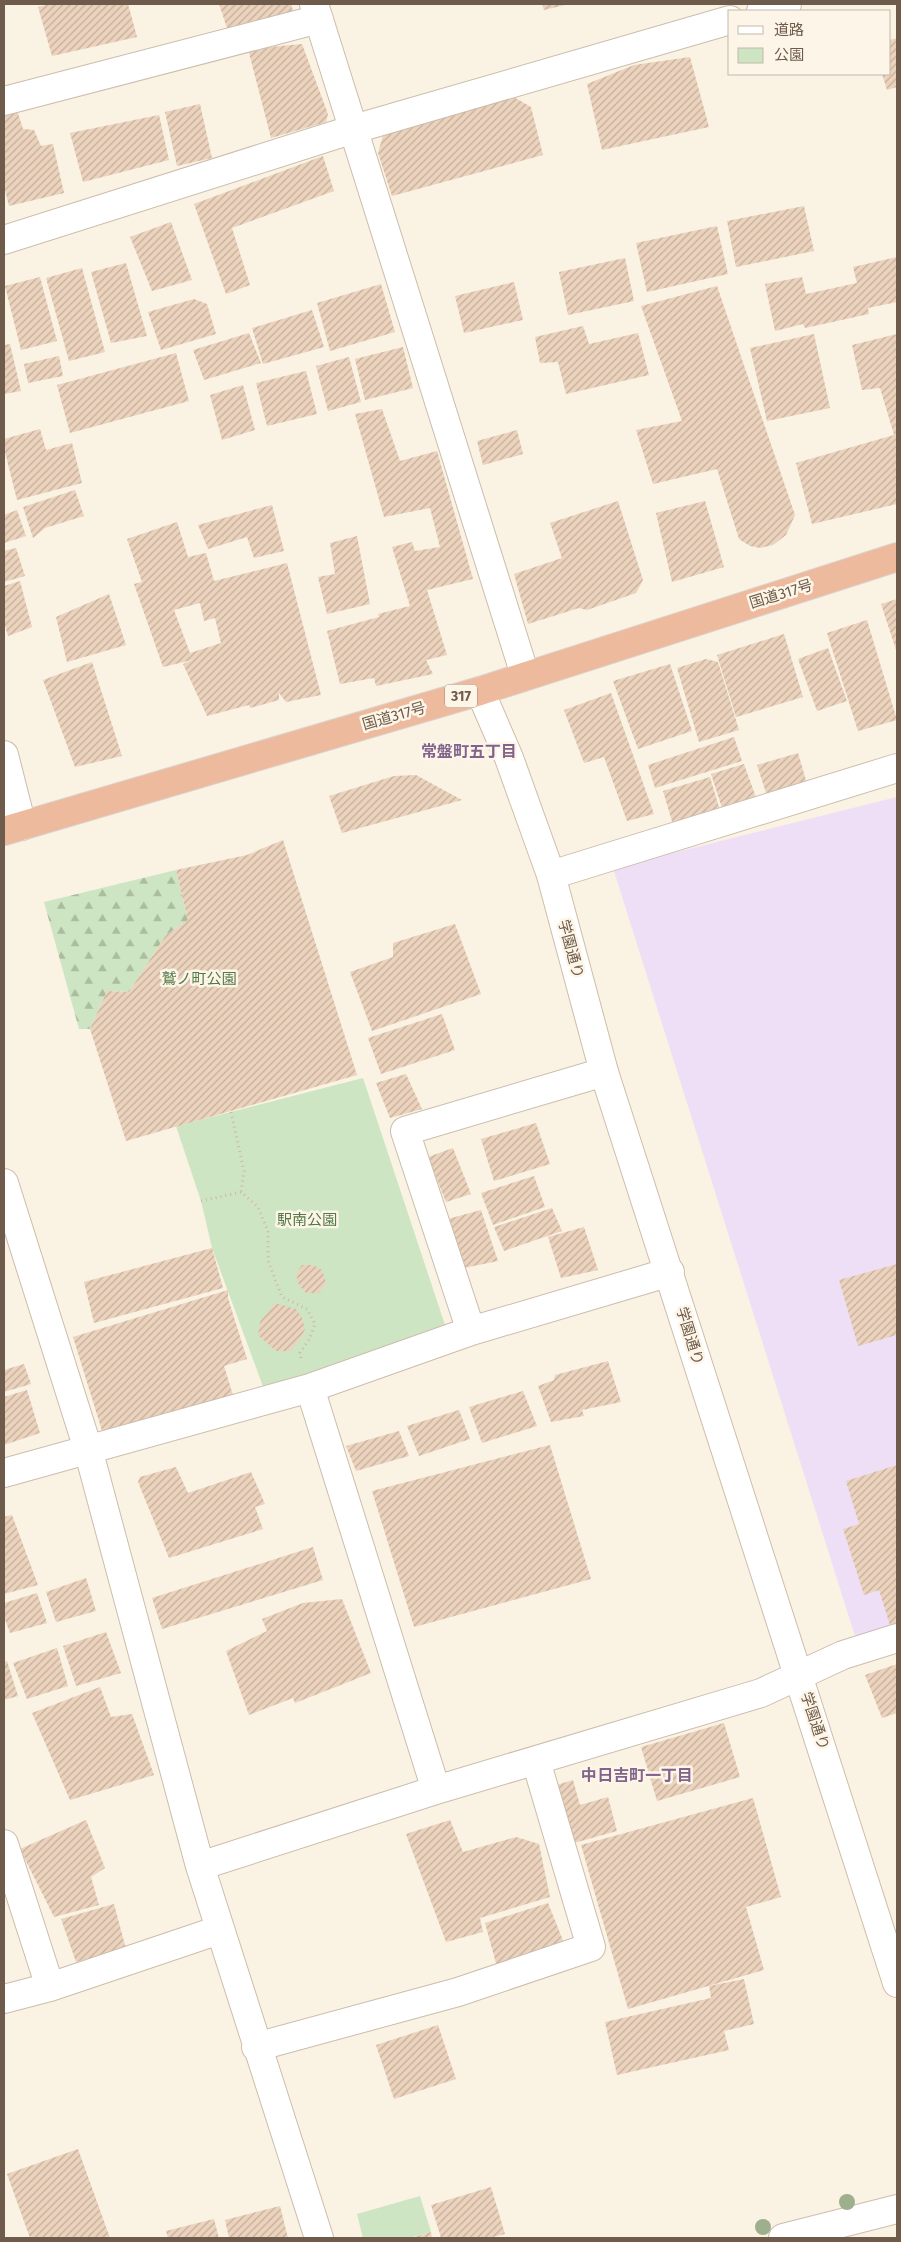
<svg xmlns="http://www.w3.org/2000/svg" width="901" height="2242" viewBox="0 0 901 2242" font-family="'Fira Sans','Noto Sans JP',sans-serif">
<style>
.education{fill:#efdff6}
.green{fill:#cee5c3}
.forest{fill:url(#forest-firs)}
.building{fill:url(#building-hatch);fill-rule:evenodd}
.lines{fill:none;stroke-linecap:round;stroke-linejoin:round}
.street-casing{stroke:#ccbdad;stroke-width:30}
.secondary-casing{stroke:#cebdab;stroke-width:30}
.highway-casing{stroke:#dad4d0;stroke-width:30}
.path{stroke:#d1b7a0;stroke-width:3;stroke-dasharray:1 4;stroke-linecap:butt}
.street{stroke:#fff;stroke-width:28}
.secondary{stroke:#fff;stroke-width:28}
.highway{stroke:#eeba9e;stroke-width:28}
.tree{fill:#9eaf8d}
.labels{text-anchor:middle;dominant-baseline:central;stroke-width:5;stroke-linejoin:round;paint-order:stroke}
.shield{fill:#fdf6e8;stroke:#9a8a7a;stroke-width:1}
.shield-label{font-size:14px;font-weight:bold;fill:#6f5b4b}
.street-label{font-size:15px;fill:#6f5b4b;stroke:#fdf6e8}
.park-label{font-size:15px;fill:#537947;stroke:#fdf6e8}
.neighbourhood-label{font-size:16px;font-weight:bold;fill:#81638c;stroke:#fdf6e8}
</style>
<defs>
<pattern id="forest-firs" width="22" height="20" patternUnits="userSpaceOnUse" patternTransform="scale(1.25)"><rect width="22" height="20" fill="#cee5c3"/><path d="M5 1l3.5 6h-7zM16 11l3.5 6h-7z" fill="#abbda0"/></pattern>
<pattern id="building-hatch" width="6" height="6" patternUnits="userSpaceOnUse" patternTransform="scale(1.25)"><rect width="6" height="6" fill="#ecd3bd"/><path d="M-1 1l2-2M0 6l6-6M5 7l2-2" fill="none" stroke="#c3ae9c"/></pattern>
</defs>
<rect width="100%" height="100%" fill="#faf2e2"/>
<path class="education" d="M897,797V1631L861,1642L854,1633L613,868Z"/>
<path class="green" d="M363,1078L447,1331L265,1392L212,1248L201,1201L176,1126Z
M420,2196L431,2232L409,2238H363L357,2214Z"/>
<path class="forest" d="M176,870L188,920L166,935L129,992L107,991L90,1029H79L44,902Z"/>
<path class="building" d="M51,4H128L137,37L52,56L38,7Z
M219,4H291L294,14L227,28Z
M542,4H569L544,10Z
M897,38V87L887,90L882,74H890V40Z
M302,44L328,114L326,122L271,138L248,49Z
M690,57L709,127L602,150L587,84L634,65Z
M512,96L531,107L543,155L392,196L378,153L383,135Z
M200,104L212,158L177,166L165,112Z
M17,110L23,129L34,130L41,146L53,144L64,193L9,206L4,186V114Z
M159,115L169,160L83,182L70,133Z
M323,156L334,191L232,228L250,285L226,294L194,204Z
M804,206L814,251L736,267L727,221Z
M171,222L192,280L152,291L130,237Z
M717,226L728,274L647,292L636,243Z
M897,257V302L868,308L869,314L805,328L803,324L775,331L765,284L802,277L806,294L857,283L853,267Z
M625,258L634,301L568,315L559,272Z
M126,263L147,336L111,343L91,272Z
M82,268L105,352L69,361L46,278Z
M40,277L57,341L21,350L5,286Z
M514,282L523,320L464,333L455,296Z
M381,284L395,332L330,351L317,303Z
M717,286L795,515L786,535L773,545L760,548L750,546L739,539L717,469L653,484L636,430L682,421L641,306Z
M194,299L207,304L216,334L161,350L148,312Z
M312,310L324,347L263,364L252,328Z
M583,326L589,344L638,333L649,375L566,394L558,362L540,363L535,337Z
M249,333L261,363L204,380L193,350Z
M814,334L830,408L767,421L750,348Z
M897,334V504L812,524L796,463L894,435L880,388L862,390L852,345Z
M10,344L21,391L4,394V345Z
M403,347L413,388L365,400L355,359Z
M176,353L189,401L70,433L57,385Z
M59,356L63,376L28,383L24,364Z
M349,357L361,402L328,411L316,366Z
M306,371L317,414L267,426L256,383Z
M243,385L255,430L222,440L210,395Z
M382,409L400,461L437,451L473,579L427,590L447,655L426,660L433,674L376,686L374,678L340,684L327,631L379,617L378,614L410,606L392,547L412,542L415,551L440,547L430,508L384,517L355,414Z
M40,429L46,450L72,443L82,483L17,500L4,448V439Z
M517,430L523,454L483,465L477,441Z
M75,490L84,516L45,528L33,538L23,507Z
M618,501L643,580L636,593L587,610L579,608L528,624L514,574L562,558L550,523Z
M705,501L724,567L672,582L656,513Z
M272,505L284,551L254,558L247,537L208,549L198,525Z
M17,510L26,536L4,543V515Z
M177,522L188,557L206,553L214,581L287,563L321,695L286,702L279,693V700L250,708L249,705L207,716L183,664L192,660L163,667L134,584L142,582L127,539ZM200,603L204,621L215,618L221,643L190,653L174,610Z
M357,536L370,604L327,614L318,577L335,574L330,543Z
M16,548L25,576L4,582V551Z
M20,581L32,627L8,636L4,622V586Z
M109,594L126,645L67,662L56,617Z
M897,599V653L881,604Z
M867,620L897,720L858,731L827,633Z
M784,634L803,697L736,717L717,655Z
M828,648L847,701L817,711L798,659Z
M706,659L718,662L739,730L699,742L677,668Z
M92,662L122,756L75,767L43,680Z
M670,664L692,731L638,749L613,681Z
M611,693L654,814L627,821L604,757L584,763L564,710Z
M734,737L742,761L655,788L648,765Z
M798,753L808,787L768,799L757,765Z
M744,764L758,803L724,814L711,774Z
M416,775L462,800L342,833L329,796L394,776Z
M710,777L721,814L674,828L663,791Z
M283,840L357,1075L126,1141L90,1029L107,991L129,992L166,935L188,920L176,870L247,855Z
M455,924L481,994L372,1031L350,972L393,957V943Z
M442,1014L455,1050L381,1074L368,1038Z
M406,1074L422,1109L390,1118L376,1083Z
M536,1123L550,1164L494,1181L481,1139Z
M453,1148L471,1194L446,1202L428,1157Z
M534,1176L545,1207L493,1225L481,1193Z
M552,1208L562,1231L504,1251L494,1227Z
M481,1210L498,1261L459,1269L444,1220Z
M584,1227L598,1270L561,1278L548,1237Z
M212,1248L223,1288L94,1323L84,1282Z
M897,1264V1335L858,1346L839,1280Z
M302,1265H313L322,1270L326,1282L319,1293H306L299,1285L296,1274Z
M228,1290V1298L247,1359L224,1366L233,1395L103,1434L73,1337Z
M275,1303L296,1309L302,1318L305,1329L300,1340L290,1351H276L258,1335L260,1322Z
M608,1361L621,1402L582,1410L584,1416L551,1422L538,1386L554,1380L555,1375Z
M24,1364L31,1384L4,1392V1370Z
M27,1390L40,1433L4,1445V1397Z
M523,1391L537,1426L482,1443L469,1407Z
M459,1410L470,1439L419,1456L407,1426Z
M399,1431L409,1456L356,1471L346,1446Z
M550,1445L591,1579L414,1627L372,1491Z
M897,1465V1630L892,1632L879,1590L864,1595L843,1529L859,1524L846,1481Z
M176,1467L188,1493L251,1472L265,1504L255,1507L263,1529L169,1558L138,1482L140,1477Z
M12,1515L38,1585L4,1594V1517Z
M313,1547L323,1580L162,1629L152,1598Z
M86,1578L96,1611L56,1622L46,1592Z
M37,1593L47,1623L10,1633L4,1617V1603Z
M342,1599L371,1673L295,1703L293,1698L249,1715L226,1651L267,1631L262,1619L303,1603Z
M106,1632L121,1673L76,1686L63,1646Z
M57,1648L68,1686L27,1699L13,1663Z
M7,1661L18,1696L4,1700V1662Z
M897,1664V1713L882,1718L865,1675Z
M100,1687L111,1717L132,1714L154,1775L70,1800L32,1713Z
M724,1723L740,1777L657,1801L641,1747Z
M573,1780L580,1805L608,1797L617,1831L567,1845L550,1787Z
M753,1798L781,1897L746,1907L764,1970L628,2009L581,1845Z
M86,1820L105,1868L91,1877L99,1905L54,1917L20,1849Z
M450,1820L463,1852L516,1837L539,1844L550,1897L480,1918L483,1932L446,1942L406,1834Z
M548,1903L566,1948L497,1967L485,1923Z
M114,1904L126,1949L76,1962L61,1919Z
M744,1979L754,2024L724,2031L729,2050L617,2075L605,2022L711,1998L709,1986Z
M438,2025L456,2079L394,2099L376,2045Z
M78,2149L110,2238H30L7,2174Z
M491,2187L505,2234L489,2238H441L431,2205Z
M280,2206L288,2238H229L225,2220Z
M214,2219L219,2238H168L166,2231Z
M431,2232L432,2238H411Z"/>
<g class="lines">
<defs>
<path id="street" d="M314,4L525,675
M761,11L787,4
M4,101L319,19
M4,240L354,129L730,20
M4,755L22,826
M551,875L897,768
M4,1183L88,1449L200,1866L319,2238
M471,1331L405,1131L604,1072
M310,1388L436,1790
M4,1473L310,1388L471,1331L670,1272
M4,1844L50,1987
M200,1866L436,1790L761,1693L843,1655L897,1638
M4,1999L50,1987L219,1930
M256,2047L458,1992L591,1947L536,1761"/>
<path id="secondary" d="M480,691L509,758L551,875L604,1072L897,1983
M783,2238L897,2209"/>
<path id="highway" d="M4,831L480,691L897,557"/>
</defs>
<use href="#street" class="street-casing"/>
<use href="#secondary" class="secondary-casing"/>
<use href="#highway" class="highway-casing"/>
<path class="path" d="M231,1112L244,1171L241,1192
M201,1201L241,1192L258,1207L268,1231V1261L282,1297L307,1309L315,1324L310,1338L300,1353L301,1358"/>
<use href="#street" class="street"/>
<use href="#secondary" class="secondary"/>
<use href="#highway" class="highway"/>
</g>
<g class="tree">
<circle cx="847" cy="2202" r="8"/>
<circle cx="763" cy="2227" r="8"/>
</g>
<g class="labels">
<rect class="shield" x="445" y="684.5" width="32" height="23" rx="4"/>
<g class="shield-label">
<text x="461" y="696">317</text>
</g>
<g class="street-label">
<text transform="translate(781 594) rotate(-17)">国道317号</text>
<text transform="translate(394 716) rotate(-16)">国道317号</text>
<text transform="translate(571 949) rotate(75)">学園通り</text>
<text transform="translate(690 1336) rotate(73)">学園通り</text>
<text transform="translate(815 1721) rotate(72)">学園通り</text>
</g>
<g class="park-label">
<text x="199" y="979">鷲ノ町公園</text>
<text x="307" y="1220">駅南公園</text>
</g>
<g class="neighbourhood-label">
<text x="469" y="751">常盤町五丁目</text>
<text x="637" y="1775">中日吉町一丁目</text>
</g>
</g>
<rect width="901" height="2242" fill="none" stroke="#6f5b4b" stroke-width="10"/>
<rect x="728" y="10" width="162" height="65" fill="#fdf6e8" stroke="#c4b8a9"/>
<rect x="738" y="26" width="25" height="8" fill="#ffffff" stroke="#c4b8a9"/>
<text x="774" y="35" font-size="15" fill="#6f5b4b">道路</text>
<rect x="738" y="48" width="25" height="15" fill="#cee5c3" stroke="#c4b8a9"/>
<text x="774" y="60" font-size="15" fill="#6f5b4b">公園</text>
</svg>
